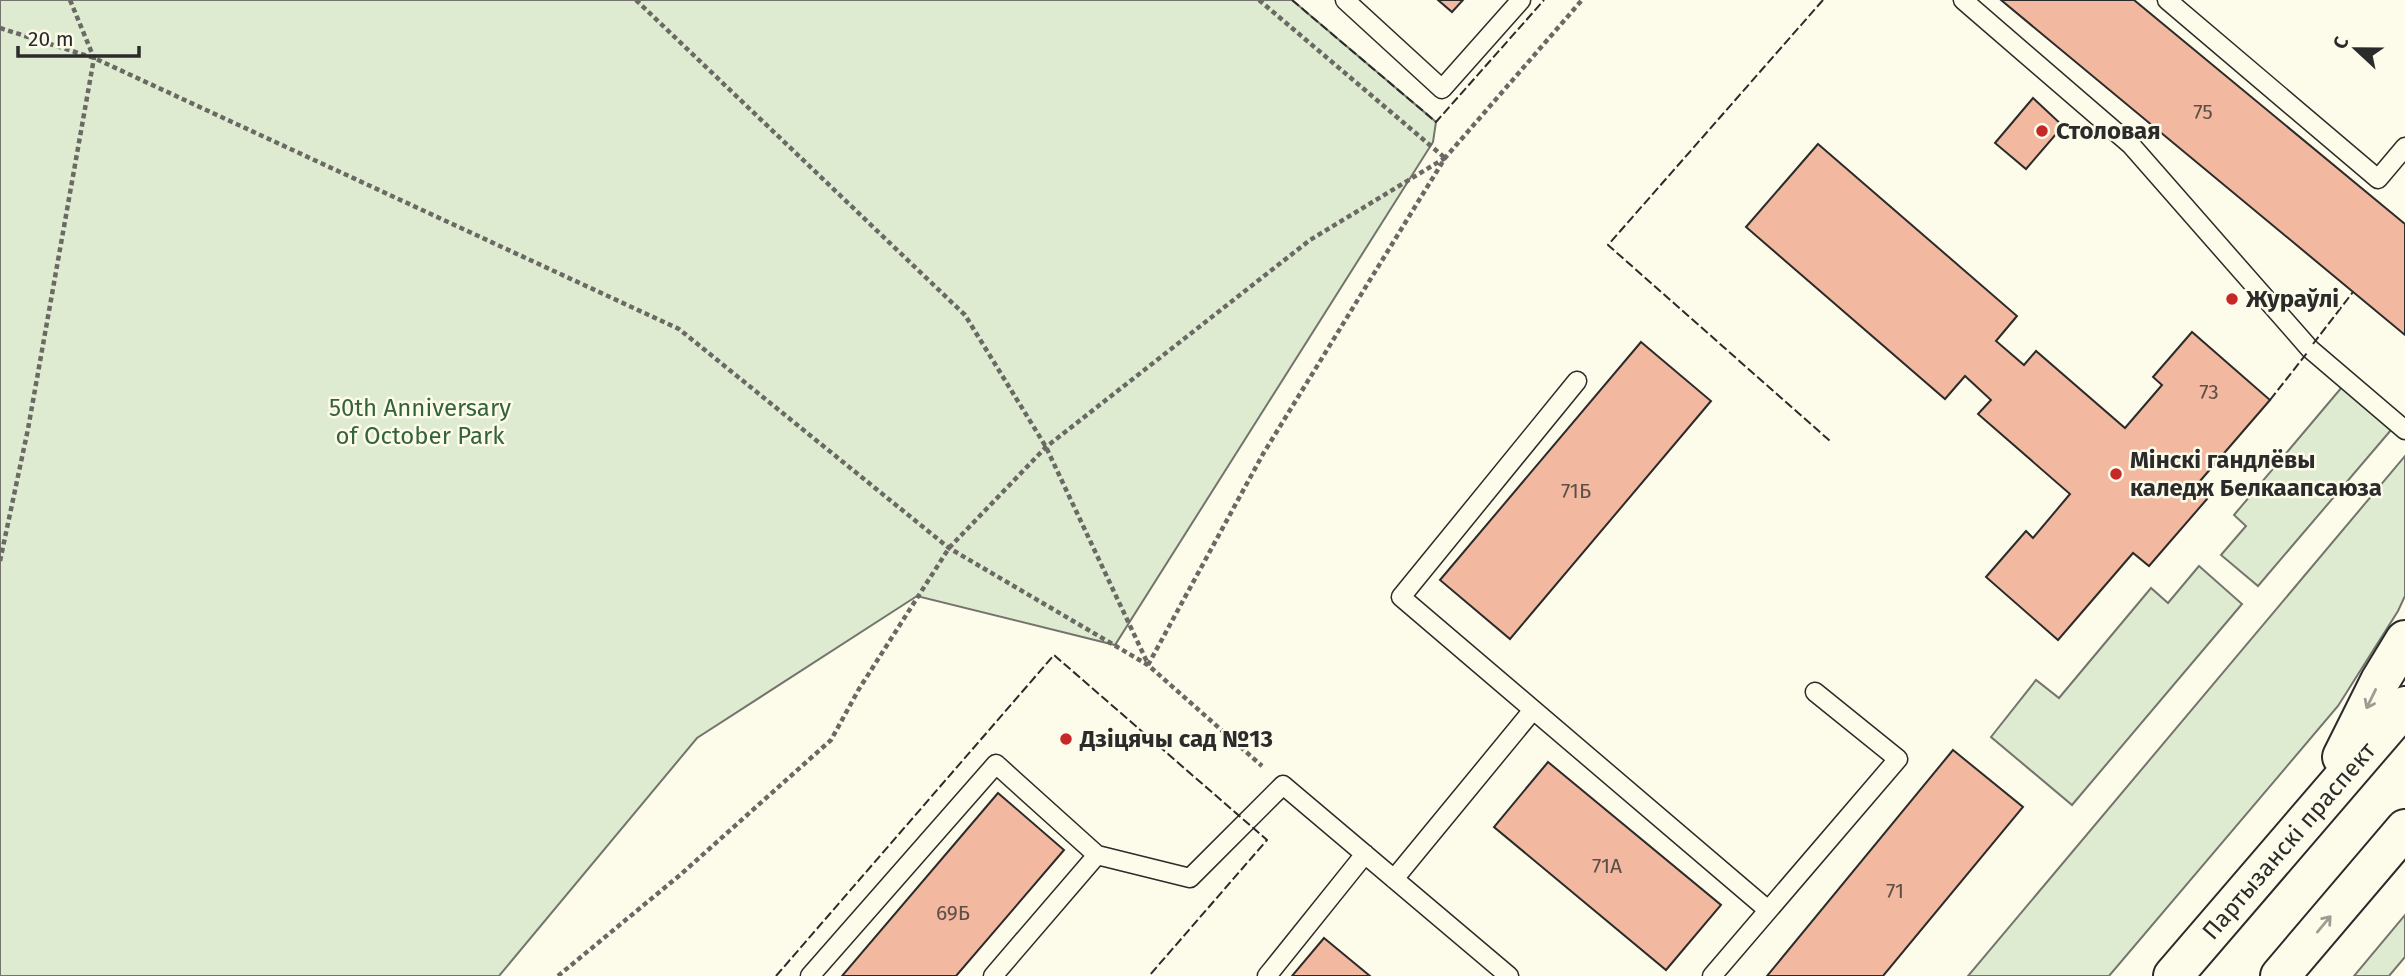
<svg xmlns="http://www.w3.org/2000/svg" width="2405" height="976" viewBox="0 0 2405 976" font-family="'Fira Sans',sans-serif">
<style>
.green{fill:#deebd1;stroke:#74746e;stroke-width:2}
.building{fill:#f2b8a0;stroke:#2b2b2b;stroke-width:2}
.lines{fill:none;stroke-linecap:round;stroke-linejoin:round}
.lane-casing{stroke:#2b2b2b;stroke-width:21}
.primary-casing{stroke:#2b2b2b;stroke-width:42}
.path{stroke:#6a6964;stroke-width:4.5;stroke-dasharray:5 3.5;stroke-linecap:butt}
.lane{stroke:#fdfbea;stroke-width:18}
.primary{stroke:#fdfbea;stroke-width:38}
.fence{stroke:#2b2b2b;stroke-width:2;stroke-dasharray:9 3.5;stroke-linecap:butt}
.oneway{stroke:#9e9d94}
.poi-dot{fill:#c62828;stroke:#fdfbea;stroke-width:2.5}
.labels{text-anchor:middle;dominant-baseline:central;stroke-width:5;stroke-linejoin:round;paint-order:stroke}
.number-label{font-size:21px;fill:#5d4e48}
.poi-label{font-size:24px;font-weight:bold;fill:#2b2b2b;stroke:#fdfbea;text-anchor:start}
.park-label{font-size:24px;fill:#34623c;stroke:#fdfbea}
.street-label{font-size:24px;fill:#2b2b2b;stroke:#fdfbea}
</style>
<rect width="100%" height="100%" fill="#fdfbea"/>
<path class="green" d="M0,0H1292L1436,122L1433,142L1115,645L917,596L697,738L499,976H0Z
M2342,387L2391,430L2258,586L2221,555L2246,526L2234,515Z
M2405,456V596L2398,611L2338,706L2109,976H1968Z
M2199,566L2242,604L2072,805L1991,737L2036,680L2059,698L2151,588L2168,603Z
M2405,915V957L2389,976H2354Z"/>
<path class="building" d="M1438,0H1463L1452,12Z
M2001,0H2134L2405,224V335Z
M2033,98L2063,126L2026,169L1995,143Z
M1818,144L2017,316L1996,341L2024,365L2036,351L2125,428L2162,385L2153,377L2192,332L2270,400L2194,488L2207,499L2149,566L2133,553L2058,640L1986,577L2026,531L2033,538L2070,494L1978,414L1991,400L1965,376L1945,399L1746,227Z
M1641,342L1711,401L1510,639L1440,580Z
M1953,750L2023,807L1883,976H1767Z
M1548,762L1721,905L1666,970L1494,827Z
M998,793L1064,850L956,976H842Z
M1324,938L1370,976H1292Z"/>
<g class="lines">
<defs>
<path id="lane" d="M1345,0L1442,89L1521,0
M1963,0L2131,145L2310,349L2405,430
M2167,0L2378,179L2405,147
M1577,381L1401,597L1768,910
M1394,879L1533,710
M810,976L996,764L1097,855L1190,878L1283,785L1509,976
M993,976L1097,855
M1267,976L1365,854
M1712,976L1898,759L1815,692"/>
<g id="primary">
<path d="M2342,757L2380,681L2405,640"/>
<path id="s1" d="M2173,976L2405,706"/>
<path d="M2280,976L2405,829"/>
</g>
</defs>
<use href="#lane" class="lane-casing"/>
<use href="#primary" class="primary-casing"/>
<path class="path" d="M636,0L965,315L1046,447L1148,664
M1259,0L1445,158
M0,28L94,58L679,329L949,548L1148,665L1262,766
M0,561L28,429L94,58L70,0
M1148,665L1263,454L1445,158L1582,0
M558,976L680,875L831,740L859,689L949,548L1046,447L1310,240L1445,158"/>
<use href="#lane" class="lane"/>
<use href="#primary" class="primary"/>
<path class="fence" d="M1292,0L1436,122L1544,0
M1823,0L1608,245L1830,441
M2313,344L2353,292
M2270,400L2307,353
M776,976L1054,655L1267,840L1149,976"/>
</g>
<defs><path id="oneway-shaft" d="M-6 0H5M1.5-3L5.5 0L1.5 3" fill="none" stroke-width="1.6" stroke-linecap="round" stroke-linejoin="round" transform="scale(1.75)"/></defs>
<g class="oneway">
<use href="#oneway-shaft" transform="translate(2371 699) rotate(116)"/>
<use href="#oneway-shaft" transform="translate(2324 924) rotate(-50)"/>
</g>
<g class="poi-dot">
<circle cx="2042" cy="131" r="7"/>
<circle cx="2232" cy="299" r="7"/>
<circle cx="2116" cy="474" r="7"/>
<circle cx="1066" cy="739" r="7"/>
</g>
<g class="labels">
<g class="number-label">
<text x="2203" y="112">75</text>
<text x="2209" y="392">73</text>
<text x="1576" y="491">71Б</text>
<text x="1607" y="866">71А</text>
<text x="1895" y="891">71</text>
<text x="953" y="913">69Б</text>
</g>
<g class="poi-label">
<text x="2056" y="131">Столовая</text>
<text x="2246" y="299">Жураўлі</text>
<text x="2130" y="460">Мінскі гандлёвы<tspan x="2130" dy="28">каледж Белкаапсаюза</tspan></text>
<text x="1080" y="739">Дзіцячы сад №13</text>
</g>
<g class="park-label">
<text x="420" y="408">50th Anniversary<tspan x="420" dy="28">of October Park</tspan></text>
</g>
<g class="street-label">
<text stroke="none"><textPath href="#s1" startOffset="178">Партызанскі праспект</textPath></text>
</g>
</g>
<g transform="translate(2356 49) rotate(292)" stroke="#fdfbea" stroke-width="5" paint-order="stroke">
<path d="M0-5L12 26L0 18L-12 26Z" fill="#2b2b2b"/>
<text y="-10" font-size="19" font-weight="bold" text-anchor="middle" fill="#2b2b2b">С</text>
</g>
<path d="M18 46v10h121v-10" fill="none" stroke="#2b2b2b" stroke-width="3.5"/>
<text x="28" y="46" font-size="21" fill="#2b2b2b" stroke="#fdfbea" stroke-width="5" paint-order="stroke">20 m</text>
</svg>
